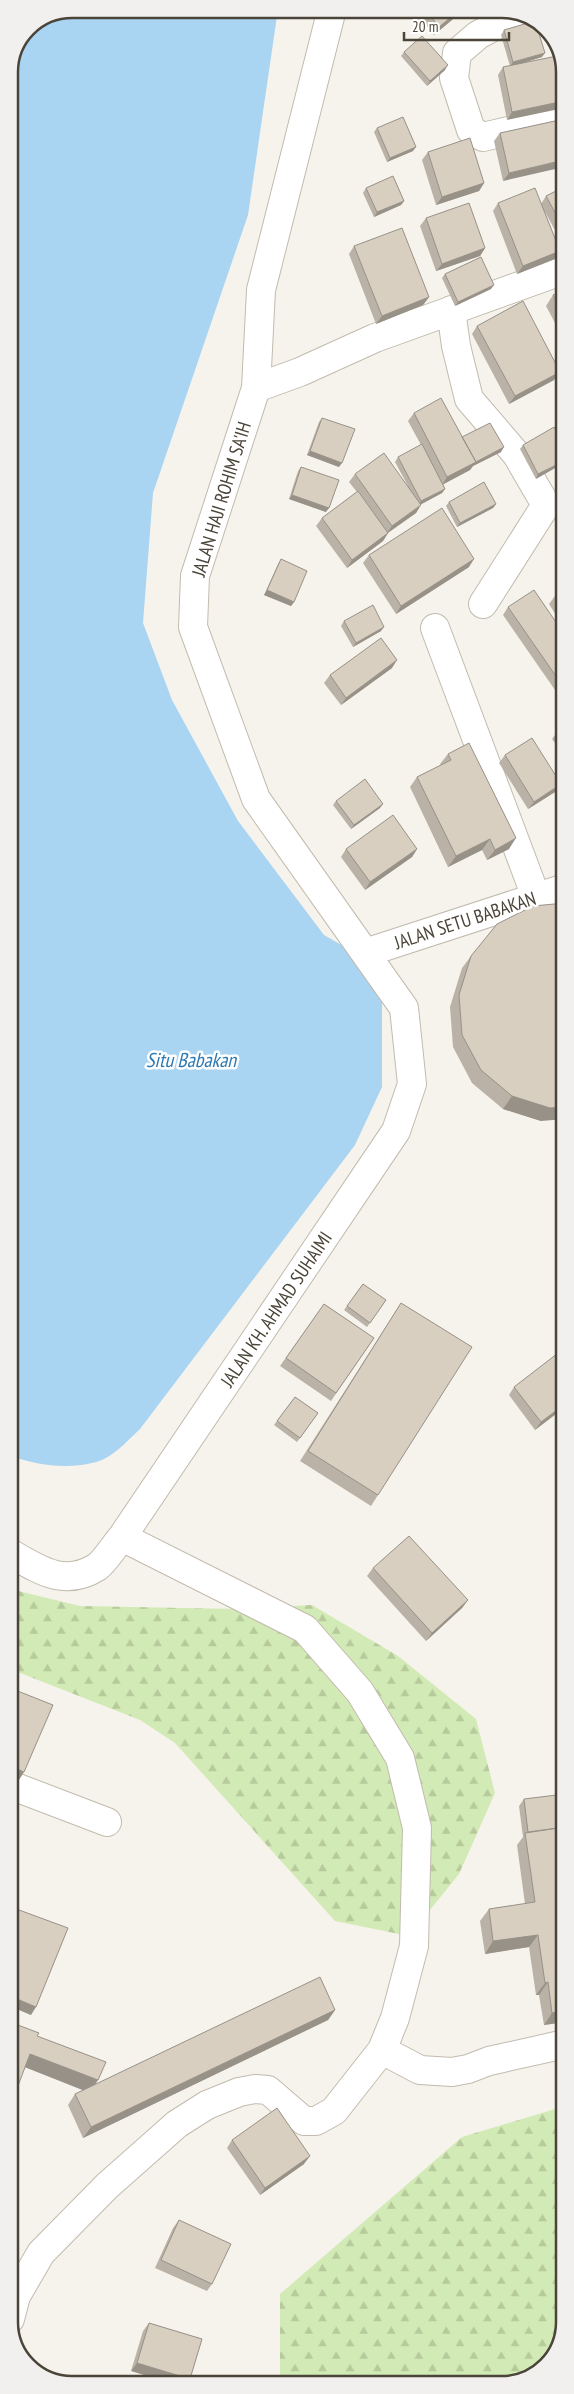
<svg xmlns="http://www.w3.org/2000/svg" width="574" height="2394" viewBox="0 0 574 2394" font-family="'PT Sans Narrow',sans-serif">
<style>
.forest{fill:url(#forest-firs)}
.water{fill:#a9d4f2}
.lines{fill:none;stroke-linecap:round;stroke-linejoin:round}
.minor-casing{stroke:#c2bbae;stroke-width:30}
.minor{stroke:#fff;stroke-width:28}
.wall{fill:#bab2a6}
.shaded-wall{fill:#979187}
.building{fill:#d8cfc1;stroke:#979187}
.labels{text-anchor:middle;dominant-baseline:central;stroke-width:5;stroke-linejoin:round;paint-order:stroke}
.street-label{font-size:19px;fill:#4b4439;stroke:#fff}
.water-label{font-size:20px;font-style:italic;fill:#2e7ab2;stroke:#fff}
.rim{fill:none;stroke:#4b4439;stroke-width:2.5}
</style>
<defs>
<pattern id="forest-firs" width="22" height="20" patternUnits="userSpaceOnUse" patternTransform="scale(1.25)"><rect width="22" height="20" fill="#d2eab5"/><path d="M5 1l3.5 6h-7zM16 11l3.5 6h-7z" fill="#b6ca9c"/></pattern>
</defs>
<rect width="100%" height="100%" fill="#f6f3ec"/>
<path class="forest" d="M10,1589L80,1606L236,1609L312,1605L398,1656L476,1719L495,1793L459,1874L409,1936L335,1921L175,1743L140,1720L10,1669Z
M565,2106V2323L550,2364L515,2384L280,2385V2294L462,2137Z"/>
<path class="water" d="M71,9H278L248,215L153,493L143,623L172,700L238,821L324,935L366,959L382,984V1087L355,1145L140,1429C130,1438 117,1453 104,1459C77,1471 36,1466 9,1455V71L27,27Z"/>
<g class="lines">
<defs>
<path id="minor" d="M519,13L478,35L457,53L454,78L471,130L483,137L564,118
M451,310L456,346L469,399L517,455L546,505L483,604
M256,388L300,372L375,338L564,270
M435,628L536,897
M365,953L565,888
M10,1553C38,1569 64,1588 97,1567C106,1560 114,1546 122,1537L396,1131L412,1084L404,1008L256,799L193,627L195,576L256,388L261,290L332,9
M10,1785L107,1822
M382,2050L420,2070L452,2072L468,2069L489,2061L565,2044
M10,2319L16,2296L41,2253L107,2186L177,2124L207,2105L239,2092L255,2089L268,2090L304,2121H316L334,2111L382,2050L395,2018L414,1946L417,1828L400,1758L360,1692L305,1629L122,1537"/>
</defs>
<use href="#minor" class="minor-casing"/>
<use href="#minor" class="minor"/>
</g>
<path class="wall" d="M413,9H465L434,35Z
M504,30L542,57L519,64L562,55L507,120L498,75L503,67L510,66L501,35Z
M404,52L445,70L427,86L401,56Z
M564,119L503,181L494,141L500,133Z
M377,128L413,151L387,162L374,132Z
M428,152L484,183L479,191L436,205L422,160Z
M564,187V247L544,210L560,251L555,259L517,274L493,211L498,203L541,204L546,196Z
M366,188L404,201L401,205L374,217L363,193Z
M426,218L485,248L480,256L436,271L420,226Z
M354,246L429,297L423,305L376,324L349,254Z
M445,274L491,289L455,306L442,278Z
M564,290V340L546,306L553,295Z
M477,326L554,380L509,404L472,334Z
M414,413L462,437L501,452L473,466L470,470L443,484L445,489L442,493L421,504L416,513L388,533L383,541L347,568L316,526L322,518L357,492L349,482L355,474L408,486L395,462L398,457L421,445L408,421Z
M322,418L339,467L307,455L319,422Z
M523,445L564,447L536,479L520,449Z
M301,467L326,512L289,499L298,471Z
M449,502L496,504L493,508L457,527L446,506Z
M564,541V572H562L555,551L560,543Z
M369,555L469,567L396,614L363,563Z
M281,559L294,602L291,606L264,595L278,564Z
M564,590V628L549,604L555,596Z
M508,607L564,683L555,690L503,615Z
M344,621L381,631L353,647L341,626Z
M392,668L341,705L324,683L330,675Z
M564,726V755L552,739L558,731Z
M448,754L509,849L487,860L482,850L448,867L410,787L417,777L441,765L440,764Z
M505,755L555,792L528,809L499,763Z
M336,801L380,808L351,829L333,805Z
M346,849H417L412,857L365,890L341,857Z
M471,956L541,1121L503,1109L472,1083L453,1047L450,1007L462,968Z
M363,1284L386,1300L367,1327L344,1310Z
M401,1303L378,1495L371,1506L300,1461Z
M324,1304L374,1338L331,1401L280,1366Z
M514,1387L565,1407L535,1430L509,1395Z
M295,1397L318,1413L297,1442L274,1425Z
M373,1568L468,1600L462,1608L426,1641L367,1576Z
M524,1799L565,2022L544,2025L539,1995H536L529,1947L485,1954L480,1921L489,1909L525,1904L517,1845L523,1837L519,1806Z
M19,1910L31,2015L10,2006V1928L14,1918Z
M335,2010L328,2020L83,2138L68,2105L75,2094L84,2090L25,2067L37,2036L95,2085Z
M232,2140L304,2164L260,2195L227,2148Z
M179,2220L212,2284L207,2291L155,2268L173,2228Z
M149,2323L202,2339L131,2371L143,2331Z"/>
<path class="shaded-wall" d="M461,9H465L434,35L439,27Z
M545,53L542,57L510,67L513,62Z
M448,65L445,70L427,86L430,81Z
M564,101V108L507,120L512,112Z
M416,147L413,151L387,162L390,158Z
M564,160V167L503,181L509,173Z
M484,183L479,191L436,205L442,197Z
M404,201L401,205L374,217L377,212Z
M485,248L480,256L436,271L442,264Z
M560,251L555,259L517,274L523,266Z
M494,285L491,289L455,306L458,302Z
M429,297L423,305L376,324L382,316Z
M560,372L554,380L509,404L515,396Z
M504,447L501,452L473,466L470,470L442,485L447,477Z
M310,451L342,463L339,467L307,455Z
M564,461V463L536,479L538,474Z
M445,489L442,493L418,506L421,501Z
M292,495L329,508L326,512L289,499Z
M496,504L493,508L457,527L460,523Z
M421,505L416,513L386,534L392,526Z
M388,533L383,541L347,568L352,560Z
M474,559L469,567L396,614L401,606Z
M267,590L294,602L291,606L264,595Z
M384,627L381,631L353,647L356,643Z
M397,660L392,668L341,705L346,698Z
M564,679V683L555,690L560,682Z
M561,784L555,792L528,809L534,802Z
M383,804L380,808L351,829L354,825Z
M516,838L509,849L487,860L495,850Z
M490,839L482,850L448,867L456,856Z
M417,849L412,857L365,890L370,882Z
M512,1096L565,1107V1119L541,1121L503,1109Z
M565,1404V1407L535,1430L541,1422Z
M468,1600L462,1608L426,1641L432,1633Z
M10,1766L24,1772L19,1780L10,1776Z
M538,1935L529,1947L485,1954L493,1941Z
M548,1982L539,1995H536L545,1983Z
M10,1996L36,2007L31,2015L10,2006Z
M335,2010L328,2020L83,2138L91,2127Z
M565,2011V2022L544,2025L552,2013Z
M30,2054L98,2080L90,2093L22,2066Z
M310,2156L304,2164L260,2195L265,2188Z
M137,2363L190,2379L186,2385H176L131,2371Z"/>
<path class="building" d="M425,9H461L439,27Z
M535,21L545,53L513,62L504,30Z
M422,36L448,65L430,81L404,52Z
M562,55L564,64V101L512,112L503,67Z
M403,117L416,147L390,158L377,128Z
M564,119V160L509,173L500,133Z
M470,138L484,183L442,197L428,152Z
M393,176L404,201L377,212L366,188Z
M564,187V229L546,196Z
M535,188L560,251L523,266L498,203Z
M469,203L485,248L442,264L426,218Z
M402,228L429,297L382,316L354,246Z
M481,257L494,285L458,302L445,274Z
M564,290V315L553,295Z
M523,301L560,372L515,396L477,326Z
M441,398L476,462L447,477L414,413Z
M322,418L355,429L342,463L310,451Z
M490,423L504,447L476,462L462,437Z
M554,427L564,447V461L538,474L523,445Z
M422,444L445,489L421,501L398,457Z
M384,453L421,505L392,526L355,474Z
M301,467L339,480L329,508L292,495Z
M484,482L496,504L460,523L449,502Z
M358,491L388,533L352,560L322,518Z
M442,508L474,559L401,606L369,555Z
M564,541V555L560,543Z
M281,559L307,571L294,602L267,590Z
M534,590L564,634V679L560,682L508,607Z
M564,590V611L555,596Z
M373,605L384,627L356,643L344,621Z
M381,638L397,660L346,698L330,675Z
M564,726V740L558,731Z
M532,738L561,784L534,802L505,755Z
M469,743L516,838L495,850L490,839L456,856L417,777L451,760L448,754Z
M365,779L383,804L354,825L336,801Z
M393,815L417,849L370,882L346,849Z
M565,903V1107L550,1108L512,1096L481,1070L462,1035L459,995L471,956L497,924L533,906Z
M363,1284L386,1300L370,1323L347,1306Z
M401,1303L472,1347L378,1495L308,1451Z
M324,1304L374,1338L336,1393L286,1358Z
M562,1350L565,1353V1404L541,1422L514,1387Z
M295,1397L318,1413L300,1438L277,1421Z
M409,1536L468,1600L432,1633L373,1568Z
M10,1688L53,1705L24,1772L10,1766Z
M10,1777L15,1779L10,1793Z
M565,1794V1827L528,1832L524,1799Z
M565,1827V2011L552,2013L548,1982L545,1983L538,1935L493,1941L489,1909L535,1902L525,1833Z
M19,1910L68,1928L36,2007L10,1996V1934Z
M320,1977L335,2010L91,2127L75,2094Z
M10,2022L39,2033L37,2036L106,2062L98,2080L30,2054L10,2107Z
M277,2108L310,2156L265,2188L232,2140Z
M179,2220L231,2244L212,2284L161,2260Z
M149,2323L202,2339L190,2379L137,2363Z"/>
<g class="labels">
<g class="street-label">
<text transform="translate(221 499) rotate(-73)">JALAN HAJI ROHIM SA'IH</text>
<text transform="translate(465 920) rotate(-18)">JALAN SETU BABAKAN</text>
<text transform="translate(276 1309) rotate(-56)">JALAN KH. AHMAD SUHAIMI</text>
</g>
<g class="water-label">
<text x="191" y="1060">Situ Babakan</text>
</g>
</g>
<path d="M0 0H574V2394H0ZM72 18H502A54 54 0 0 1 556 72V2322A54 54 0 0 1 502 2376H72A54 54 0 0 1 18 2322V72A54 54 0 0 1 72 18Z" fill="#f1f0ef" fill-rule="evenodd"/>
<path class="rim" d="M72 18H502A54 54 0 0 1 556 72V2322A54 54 0 0 1 502 2376H72A54 54 0 0 1 18 2322V72A54 54 0 0 1 72 18Z"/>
<path d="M404 32v8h105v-8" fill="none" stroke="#4b4439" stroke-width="2.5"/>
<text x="412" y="32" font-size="15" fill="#4b4439" stroke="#ffffff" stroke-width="4" paint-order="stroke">20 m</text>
</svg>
